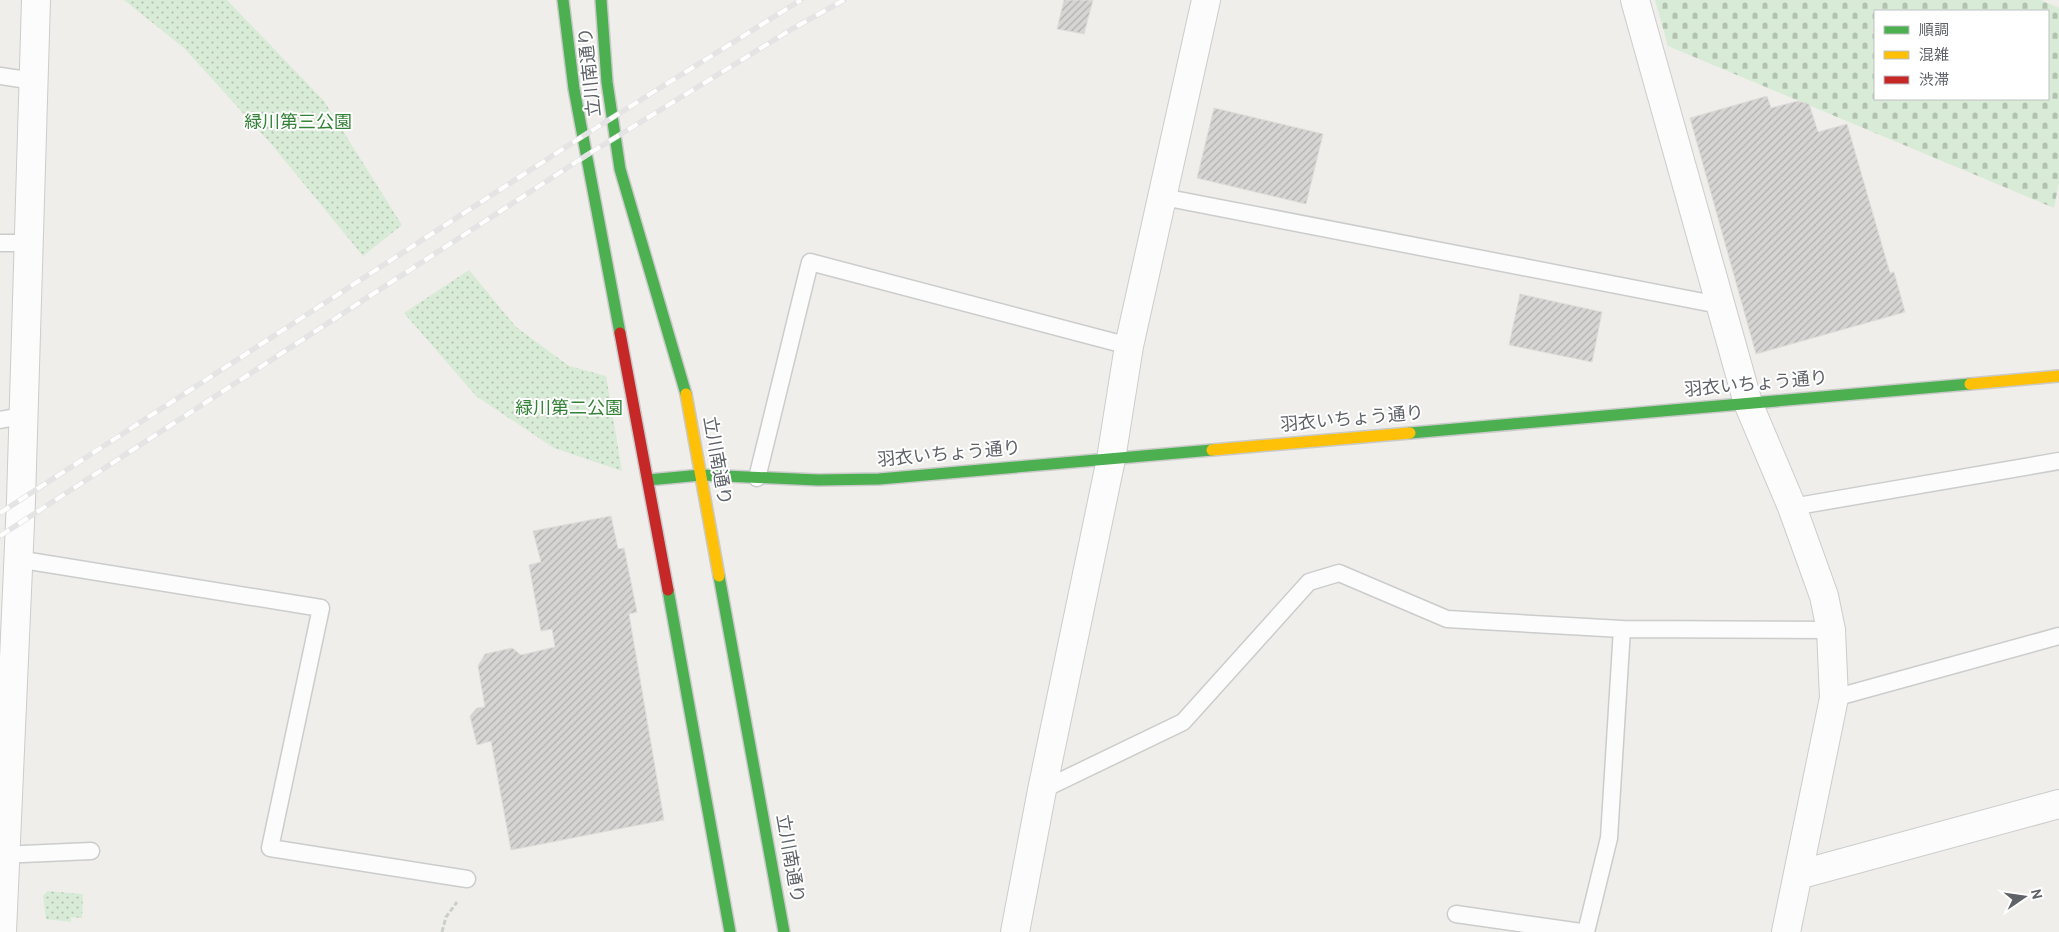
<svg xmlns="http://www.w3.org/2000/svg" width="2059" height="932" viewBox="0 0 2059 932" font-family="Overpass,'Noto Sans JP',sans-serif">
<style>
.cemetery{fill:url(#cemetery-stones);fill-rule:evenodd}
.park{fill:url(#park-dots)}
.building{fill:url(#building-hatch);stroke:#deddd9}
.lines{fill:none;stroke-linecap:round;stroke-linejoin:round}
.lane-casing{stroke:#cbcccc;stroke-width:19}
.street-casing{stroke:#cbcccc;stroke-width:30}
.fast-casing{stroke:#cacacb;stroke-width:14}
.slow-casing{stroke:#cacacb;stroke-width:14}
.jam-casing{stroke:#cacacb;stroke-width:14}
.path{stroke:#cacfcc;stroke-width:3;stroke-dasharray:5 2.5;stroke-linecap:butt}
.lane{stroke:#fdfcfc;stroke-width:16}
.street{stroke:#fdfcfc;stroke-width:28}
.fast{stroke:#4caf50;stroke-width:11}
.slow{stroke:#ffc107;stroke-width:11}
.jam{stroke:#c62828;stroke-width:11}
.rail-casing{stroke:#e4e4e4;stroke-width:5.5}
.rail{stroke:#fff;stroke-width:4;stroke-dasharray:11;stroke-linecap:butt}
.labels{text-anchor:middle;dominant-baseline:central;stroke-width:4;stroke-linejoin:round;paint-order:stroke}
.street-label{font-size:18px;fill:#5f6368;stroke:#fff}
.park-label{font-size:18px;fill:#348238;stroke:#fff}
</style>
<defs>
<pattern id="cemetery-stones" width="16" height="16" patternUnits="userSpaceOnUse" patternTransform="scale(1.25)"><rect width="16" height="16" fill="#d8ebd6"/><path d="M2 7V4a2 2 0 0 1 4 0v3zM10 15v-3a2 2 0 0 1 4 0v3z" fill="#b2c2b1"/></pattern>
<pattern id="park-dots" width="8" height="8" patternUnits="userSpaceOnUse" patternTransform="scale(1.25)"><rect width="8" height="8" fill="#d8ebd6"/><path d="M2 2h.1M6 6h.1" fill="none" stroke="#b2c2b1" stroke-width="1.8" stroke-linecap="round"/></pattern>
<pattern id="building-hatch" width="6" height="6" patternUnits="userSpaceOnUse" patternTransform="scale(1.25)"><rect width="6" height="6" fill="#d6d5d3"/><path d="M-1 1l2-2M0 6l6-6M5 7l2-2" fill="none" stroke="#b1b0af"/></pattern>
</defs>
<rect width="100%" height="100%" fill="#efeeea"/>
<path class="cemetery" d="M1655,0H2041L2059,8V182L2054,208L1668,46ZM1875,11H2048V99H1875Z"/>
<path class="park" d="M124,0H227L324,101L402,225L363,256L272,145L184,48Z
M469,270L516,327L569,366L606,376L622,471L554,448L476,396L404,313Z
M47,891L83,894L82,918L71,917V922L46,919L43,896Z"/>
<path class="building" d="M1064,0H1093L1084,34L1057,29Z
M1767,96L1771,108L1798,101L1809,104L1818,132L1847,124L1890,273L1894,272L1905,312L1756,354L1690,118Z
M1214,108L1323,134L1306,204L1197,178Z
M1520,294L1602,312L1592,362L1509,345Z
M611,516L618,549L624,548L637,612L629,614L664,820L511,850L491,741L477,745L470,716L477,708L485,707L478,666L485,654L512,648L521,655L555,647L552,629L541,631L529,565L541,562L533,531Z"/>
<g class="lines">
<defs>
<path id="lane" d="M0,76L34,81
M1163,197L1719,305
M0,243H28
M0,420L22,416
M757,478L810,262L1129,346
M1792,507L2059,461
M17,559L321,608L270,848L467,879
M1834,698L2059,636
M1042,790L1183,722L1309,582L1339,573L1447,619L1622,629L1831,630
M0,855L91,851
M1456,914L1581,932
M1586,932L1609,838L1622,629"/>
<path id="street" d="M1635,0L1748,403L1792,507L1824,596L1831,630L1834,698L1786,932
M1798,875L2059,804
M2,932L21,500L36,0
M1015,932L1042,790L1111,459L1129,346L1206,0"/>
<path id="fast" d="M563,0L574,89L620,333
M601,0L607,82L620,169L686,394
M1410,433L1970,384
M648,480L701,475L818,480L879,479L1212,450
M719,576L784,932
M668,590L730,932"/>
<path id="slow" d="M1970,384L2059,376
M686,394L719,576
M1212,450L1410,433"/>
<path id="jam" d="M620,333L668,590"/>
</defs>
<use href="#lane" class="lane-casing"/>
<use href="#street" class="street-casing"/>
<use href="#fast" class="fast-casing"/>
<use href="#slow" class="slow-casing"/>
<use href="#jam" class="jam-casing"/>
<path class="path" d="M442,932L446,917L457,902"/>
<use href="#lane" class="lane"/>
<use href="#street" class="street"/>
<use href="#fast" class="fast"/>
<use href="#slow" class="slow"/>
<use href="#jam" class="jam"/>
<defs>
<path id="rail" d="M0,513L583,136L801,0
M0,536L587,155L792,29L844,0"/>
</defs>
<use href="#rail" class="rail-casing"/>
<use href="#rail" class="rail"/>
</g>
<g class="labels">
<g class="street-label">
<text transform="translate(591 72) rotate(-96)">立川南通り</text>
<text transform="translate(1756 385) rotate(-5)">羽衣いちょう通り</text>
<text transform="translate(1352 420) rotate(-5)">羽衣いちょう通り</text>
<text transform="translate(949 455) rotate(-5)">羽衣いちょう通り</text>
<text transform="translate(716 461) rotate(80)">立川南通り</text>
<text transform="translate(789 859) rotate(80)">立川南通り</text>
</g>
<g class="park-label">
<text x="298" y="123">緑川第三公園</text>
<text x="569" y="409">緑川第二公園</text>
</g>
</g>
<rect x="1874" y="10" width="175" height="90" fill="#ffffff" stroke="#bfc1c3"/>
<rect x="1884" y="26" width="25" height="8" fill="#4caf50" stroke="#bfc1c3"/>
<text x="1919" y="35" font-size="15" fill="#5f6368">順調</text>
<rect x="1884" y="51" width="25" height="8" fill="#ffc107" stroke="#bfc1c3"/>
<text x="1919" y="60" font-size="15" fill="#5f6368">混雑</text>
<rect x="1884" y="76" width="25" height="8" fill="#c62828" stroke="#bfc1c3"/>
<text x="1919" y="85" font-size="15" fill="#5f6368">渋滞</text>
<g transform="translate(2024 897) rotate(77)" stroke="#ffffff" stroke-width="4" paint-order="stroke">
<path d="M0-4L9 19L0 12L-9 19Z" fill="#5f6368"/>
<text y="-8" font-size="14" font-weight="bold" text-anchor="middle" fill="#5f6368">N</text>
</g>
</svg>
